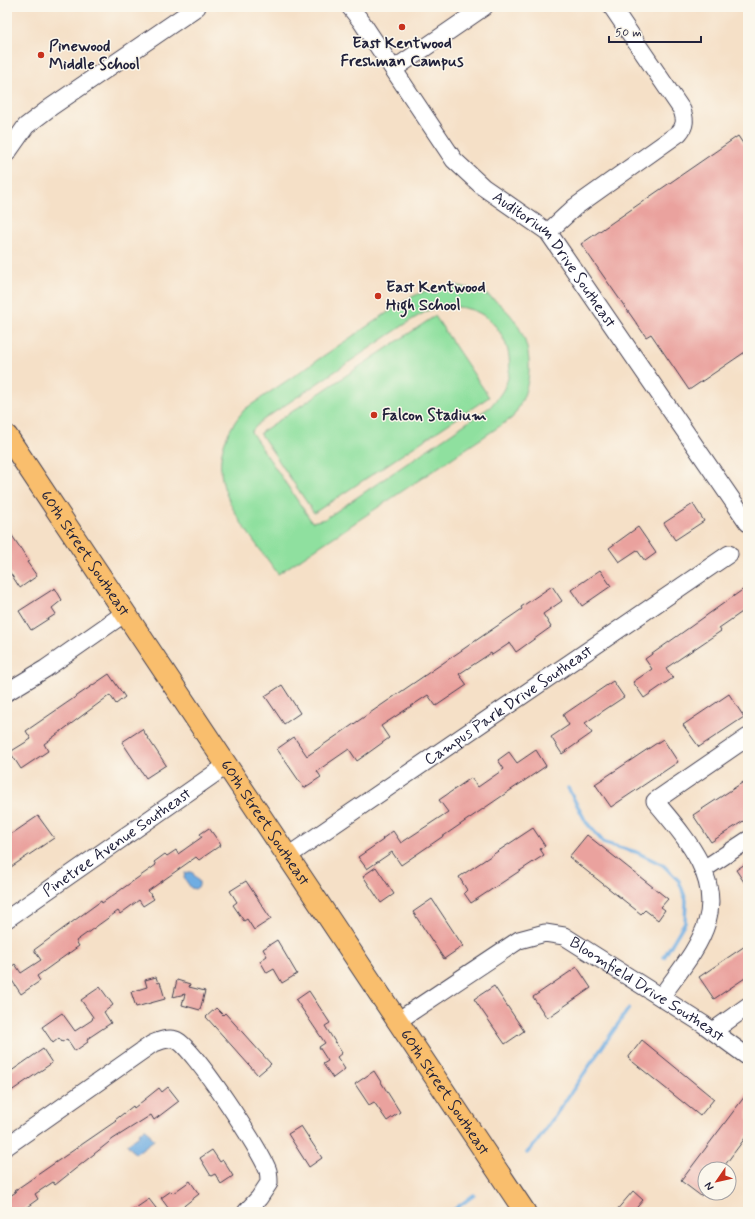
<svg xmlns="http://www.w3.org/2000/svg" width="755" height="1219" viewBox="0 0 755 1219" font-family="Mynerve,sans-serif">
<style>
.green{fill:#8fe09f;stroke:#58816d;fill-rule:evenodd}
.water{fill:#70ade2;stroke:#49688e}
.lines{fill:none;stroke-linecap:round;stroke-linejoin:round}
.stream{stroke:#70ade2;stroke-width:3.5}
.building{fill:#eaa29e}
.minor-casing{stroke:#423e50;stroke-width:19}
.major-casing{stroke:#423e50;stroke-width:23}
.minor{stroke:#fff;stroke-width:17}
.major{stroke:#f9be6d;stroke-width:21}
.poi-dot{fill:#c8321e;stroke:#fbf7ec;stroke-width:1.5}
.labels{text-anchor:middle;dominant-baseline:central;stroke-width:3;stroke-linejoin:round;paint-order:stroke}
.poi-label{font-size:16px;font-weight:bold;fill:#22223b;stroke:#fbf7ec;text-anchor:start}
.street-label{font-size:16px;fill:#22223b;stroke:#fbf7ec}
</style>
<rect width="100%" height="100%" fill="#fbf7ec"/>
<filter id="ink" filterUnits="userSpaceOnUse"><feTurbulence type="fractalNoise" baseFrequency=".025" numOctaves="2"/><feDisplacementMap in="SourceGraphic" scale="8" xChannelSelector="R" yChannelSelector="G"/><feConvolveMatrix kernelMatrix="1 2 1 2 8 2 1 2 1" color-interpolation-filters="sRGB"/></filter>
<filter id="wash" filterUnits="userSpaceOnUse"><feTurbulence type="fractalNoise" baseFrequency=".012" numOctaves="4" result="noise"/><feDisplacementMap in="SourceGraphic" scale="16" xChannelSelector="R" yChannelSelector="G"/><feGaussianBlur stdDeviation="0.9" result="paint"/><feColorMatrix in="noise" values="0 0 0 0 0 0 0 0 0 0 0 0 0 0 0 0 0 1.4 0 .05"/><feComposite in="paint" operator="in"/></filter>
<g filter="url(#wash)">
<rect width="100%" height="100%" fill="#f5e0c7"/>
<path class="green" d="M455,285C465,288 478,289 487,295C532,322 542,376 512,418L278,574C240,520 190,472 245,409L406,300C422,291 436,287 455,285ZM442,306C453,306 464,307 475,311C502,322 517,357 506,384C503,392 496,400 490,407L325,519L312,522L251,432L260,422L413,319L427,311Z
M435,316L489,397L314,513L260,433Z"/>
<path class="water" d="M189,872H192L199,882V886L195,889L191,888L184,878L185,873Z
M145,1128L154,1140L135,1154L127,1144L139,1136L138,1134Z"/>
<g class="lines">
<path class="stream" d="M568,788L586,822L604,843L636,852L663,865L679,881L686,900L685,922L664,957
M527,1153L537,1142L629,1008
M451,1212L474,1195"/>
</g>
<g id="blocks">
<path class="building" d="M738,136L748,151V350L689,390L651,334L646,337L581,244Z
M693,504L704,521L675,540L664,523Z
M638,527L656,553L645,561L637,550L619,562L609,548Z
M7,528L29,561L27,562L37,576L20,588L7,568Z
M600,570L611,586L582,606L571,590Z
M552,586L562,601L543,614L551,627L516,652L510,643L492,655L491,653L459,674L467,685L436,706L428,695L381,726L389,738L357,761L349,749L317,771L321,777L304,788L277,749L294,737L307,756L522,609L521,607Z
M748,586V608L719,628L721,631L666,668L673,678L644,698L633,682L652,669L645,659Z
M55,588L62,600L52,608L56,614L31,630L19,611Z
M109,674L125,697L116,704L110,695L44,744L48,751L21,769L10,752L31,739L26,731Z
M613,681L624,697L585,723L592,733L562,754L551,737L569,725L563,715Z
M282,685L300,713L284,724L265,696Z
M729,694L744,717L699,747L683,725Z
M142,729L166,765L146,778L122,742Z
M663,739L678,762L611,807L595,784Z
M536,750L546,766L401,865L392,852L367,869L358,857L383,840L382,839L393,831L401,843L448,812L439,800L471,778L478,787L504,769L498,760L509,752L517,763Z
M748,779V818L711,842L693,815Z
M38,816L54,838L11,867L7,861V837Z
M209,828L221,845L199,860L196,857L148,891L154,899L143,906L139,900L120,914L118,911L76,941L79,946L37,976L40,981L21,994L7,973V970L15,964L21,973L41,960L34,950L101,901L102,903L156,865L154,862L165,854L167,856L176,850L178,854L202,837L200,834Z
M533,828L545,846L540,849L544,855L471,903L464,893L467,890L459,877Z
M587,835L668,899L661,907L665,910L658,920L645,910L641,914L569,857Z
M748,862V888L736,870Z
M376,867L394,894L381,903L363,876Z
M246,881L271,919L254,930L247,919L244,921L233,905L237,902L230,891Z
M432,899L463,946L444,959L413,912Z
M277,940L297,974L282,983L274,969L267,973L260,961L267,956L263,949Z
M748,944V976L714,999L699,977Z
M577,967L591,988L547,1018L533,997Z
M156,977L158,983L160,982L165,999L136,1007L131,992L147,987L145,980Z
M177,980L190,984L189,987L205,991L200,1010L182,1005L185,994L173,997Z
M494,986L524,1031L505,1044L474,999Z
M100,987L113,1005L104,1012L111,1023L87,1039L88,1042L75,1051L67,1039L62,1042L59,1038L53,1043L42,1027L62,1013L75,1031L92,1020L93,1017L81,1000Z
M309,991L330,1023L325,1026L342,1053L337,1057L345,1069L333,1078L323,1064L328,1061L319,1047L325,1043L296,1000Z
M216,1008L223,1015L225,1013L271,1064L258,1075L206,1017Z
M642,1040L714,1099L700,1116L628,1058Z
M43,1049L52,1063L7,1094V1074Z
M374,1071L400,1112L387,1121L374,1102L369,1105L355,1084Z
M168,1087L179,1101L154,1120L151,1115L113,1139L55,1185L53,1182L35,1194L38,1199L20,1212H7V1198L16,1192L14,1191L116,1121L115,1120L133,1106L134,1108L159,1088L162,1092Z
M748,1092V1134L722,1169H705V1191L701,1196L681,1181Z
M301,1126L322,1158L309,1167L288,1134Z
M212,1150L220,1162L223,1160L233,1176L221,1184L215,1174L211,1176L200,1158Z
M190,1181L199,1194L176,1212H171L161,1198L171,1191L173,1193Z
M633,1191L643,1200L633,1212H615Z
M149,1199L159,1212H130Z"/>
</g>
</g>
<g filter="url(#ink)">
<use href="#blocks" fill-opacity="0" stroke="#423e50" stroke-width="1"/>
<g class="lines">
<defs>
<g id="minor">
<path id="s1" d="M350,7L361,21L454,160L483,187L548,232L748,523"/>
<path d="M394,69L484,7"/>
<path d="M7,153L26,126L51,107L197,7"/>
<path d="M548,232L575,207L679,133C686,125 685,119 682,110L612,7"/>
<path d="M7,692L45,669L125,613"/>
<path id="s2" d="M288,856L729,554"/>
<path d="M704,869L748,840"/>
<path id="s3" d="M7,919L227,765"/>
<path d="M661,997C677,974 699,949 707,922C721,875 683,835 655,801L748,737"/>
<path id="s4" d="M399,1020L519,940L545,933L564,936L703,1024L748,1057"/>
<path d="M713,1031L748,1006"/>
<path d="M7,1146L152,1044C159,1041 169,1037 176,1040C192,1045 262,1152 268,1171C269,1175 269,1180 269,1183L259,1198L246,1212"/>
</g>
<g id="major">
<path id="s5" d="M7,436L525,1212"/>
</g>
</defs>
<use href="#minor" class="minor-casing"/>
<use href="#major" class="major-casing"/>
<use href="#minor" class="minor"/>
<use href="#major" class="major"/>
</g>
</g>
<g class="poi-dot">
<circle cx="402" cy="27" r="4"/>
<circle cx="41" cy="55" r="4"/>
<circle cx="378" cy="296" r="4"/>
<circle cx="374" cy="415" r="4"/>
</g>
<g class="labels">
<g class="poi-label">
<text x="402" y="43" text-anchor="middle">East Kentwood<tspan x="402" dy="18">Freshman Campus</tspan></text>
<text x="49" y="46">Pinewood<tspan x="49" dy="18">Middle School</tspan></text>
<text x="386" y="287">East Kentwood<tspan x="386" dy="18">High School</tspan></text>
<text x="382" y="415">Falcon Stadium</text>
</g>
<g class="street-label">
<text stroke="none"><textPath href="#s1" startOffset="328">Auditorium Drive Southeast</textPath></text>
<text stroke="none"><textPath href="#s5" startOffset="141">60th Street Southeast</textPath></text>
<text stroke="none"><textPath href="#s2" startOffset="267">Campus Park Drive Southeast</textPath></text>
<text stroke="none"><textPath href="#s5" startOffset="465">60th Street Southeast</textPath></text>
<text stroke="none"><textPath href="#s3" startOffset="134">Pinetree Avenue Southeast</textPath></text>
<text stroke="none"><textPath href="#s4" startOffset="289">Bloomfield Drive Southeast</textPath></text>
<text stroke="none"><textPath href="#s5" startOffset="789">60th Street Southeast</textPath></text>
</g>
</g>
<rect width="755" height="1219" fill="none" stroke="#fbf7ec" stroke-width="24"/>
<g transform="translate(717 1181) rotate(236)"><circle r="19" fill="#fbf7ec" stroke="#a4a2a5"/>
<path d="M0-3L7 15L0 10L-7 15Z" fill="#c8321e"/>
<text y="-6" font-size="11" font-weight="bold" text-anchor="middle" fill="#22223b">N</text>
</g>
<path d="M609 36v6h92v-6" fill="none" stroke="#22223b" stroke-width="2"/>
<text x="615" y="36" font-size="12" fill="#22223b" stroke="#fbf7ec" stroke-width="3" paint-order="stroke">50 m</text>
</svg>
